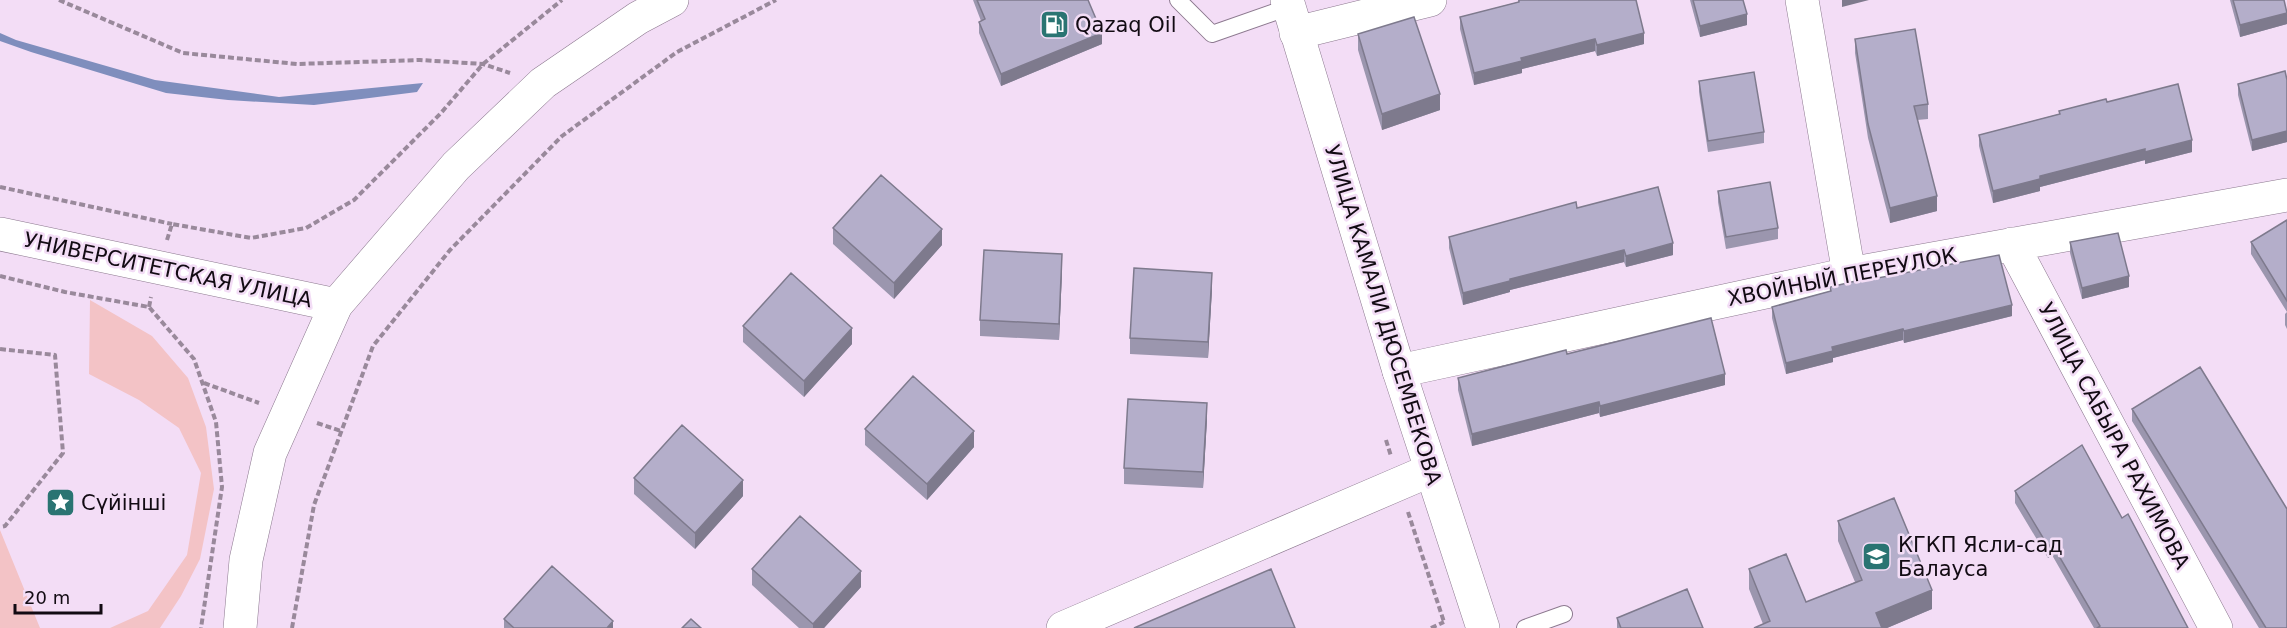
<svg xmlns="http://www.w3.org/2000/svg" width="2287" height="628" viewBox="0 0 2287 628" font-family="'DejaVu Sans',sans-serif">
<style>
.green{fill:#f3c3c6}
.water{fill:#7f8ebd}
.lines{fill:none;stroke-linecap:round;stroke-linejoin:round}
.lane-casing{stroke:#8c798f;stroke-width:18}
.street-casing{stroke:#8c798f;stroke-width:34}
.secondary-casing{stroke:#8c798f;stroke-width:34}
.primary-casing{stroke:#8c798f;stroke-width:34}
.path{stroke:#99899b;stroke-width:4;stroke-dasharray:6 3;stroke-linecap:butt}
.lane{stroke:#fff;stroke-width:16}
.street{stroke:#fff;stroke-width:33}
.secondary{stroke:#fff;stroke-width:33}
.primary{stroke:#fff;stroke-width:33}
.wall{fill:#9b96ae}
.shaded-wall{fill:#7e7a8d}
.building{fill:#b4aeca;stroke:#7e7a8d;stroke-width:1.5}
.labels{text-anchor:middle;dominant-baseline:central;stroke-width:5;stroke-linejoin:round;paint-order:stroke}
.poi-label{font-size:21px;fill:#120b13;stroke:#f3ddf6;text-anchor:start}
.street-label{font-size:21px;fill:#120b13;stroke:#f3ddf6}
</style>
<rect width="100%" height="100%" fill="#f3ddf6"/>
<path class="green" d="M90,300L152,336L188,378L206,427L214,489L200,559L181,596L160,628H110L148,611L187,555L201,473L179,428L139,400L89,374Z
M0,530L40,628H0Z"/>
<path class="water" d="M0,33L16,40L155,80L279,97L423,83L417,92L314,105L228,100L166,93L31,52L0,41Z"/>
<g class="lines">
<defs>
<path id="lane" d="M1178,0L1212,34L1289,7
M1525,628L1564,614"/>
<path id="street" d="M1802,0L1849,274
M1296,33L1430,0
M2012,244L2216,628
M1399,371L1849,274L2287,195
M1063,628L1431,470"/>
<path id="secondary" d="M1287,0L1399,371L1483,628
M0,234L336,305"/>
<path id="primary" d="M240,628L246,560L270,453L336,305L456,166L543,83L638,18L672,0"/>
</defs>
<use href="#lane" class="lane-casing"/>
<use href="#street" class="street-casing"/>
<use href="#secondary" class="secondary-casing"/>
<use href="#primary" class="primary-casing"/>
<path class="path" d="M59,0L183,53L297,64L420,60L483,64L510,73
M0,187L172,224
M167,240L172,224L251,238L306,228L354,200L441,113L483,64L562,0
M0,276L65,292L149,307L194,359L216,422L222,487L201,628
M149,307L151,297
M0,349L55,355L63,453L5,526L0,527
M204,383L259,403
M317,423L341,431
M1386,440L1391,456
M1408,512L1444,622
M292,628L314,505L373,346L450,250L562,136L677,52L776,0
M1431,628L1444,622"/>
<use href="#lane" class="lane"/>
<use href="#street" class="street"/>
<use href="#secondary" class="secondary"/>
<use href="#primary" class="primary"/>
</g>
<path class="wall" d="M973,0H1088L1102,44L1001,86L979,33V22L981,21Z
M1518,0L1644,44L1597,56L1595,51L1522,69V73L1474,85L1460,29V17L1518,2Z
M1690,0H1743L1747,25L1700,37Z
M2230,0H2284L2287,24L2240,37Z
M1358,34L1440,110L1382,130L1358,50Z
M1855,39L1928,104V119L1917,120L1937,211L1890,223L1868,138L1855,53Z
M2287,80V142L2252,151L2238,95V84Z
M1699,81L1764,132V143L1708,152L1699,92Z
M2107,102L2192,152L2145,164V160L2040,187V191L1993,203L1979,146V135L2059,114V111Z
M1718,191L1778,228V239L1726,249L1718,202Z
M1577,208L1673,255L1626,267L1624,262L1510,290V292L1463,305L1449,248V237Z
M2287,220V312L2251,254V242Z
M833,228L942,245L894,299L833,244Z
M2070,242L2129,287L2082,299L2070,253Z
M1062,271L1059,340L980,336V320Z
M1878,278L2012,316L1904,343L1903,340L1833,358V362L1786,374L1772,318V307L1830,291V287Z
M1212,289L1208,358L1130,354V338Z
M2287,312V329L2285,325V314Z
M743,326L852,344L804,397L743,342Z
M1567,354L1725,385L1600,417L1599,413L1472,446L1458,390V378Z
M2132,409L2287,628H2259L2132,421Z
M1207,419L1203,488L1124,484V468Z
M865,429L974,447L927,500L865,445Z
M634,478L743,496L695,549L634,494Z
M2015,491L2122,518L2188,628H2094L2052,555L2048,558L2015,503Z
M1838,521L1932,609L1887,628H1754L1763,624L1749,589V569L1806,602L1855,582L1838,541Z
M752,569L861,587L824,628H799L752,585Z
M1617,618L1703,628H1617Z
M504,619L613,628H504Z"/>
<path class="shaded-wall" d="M1842,0H1869L1842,7Z
M2287,13V24L2240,37V25Z
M1747,14V25L1700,37V26Z
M1102,33V44L1001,86V74Z
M1644,33V44L1597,56V45Z
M1595,39V51L1522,69V73L1474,85V73L1521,58Z
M1440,94V110L1382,130V114Z
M2287,131V142L2252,151V140Z
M2192,140V152L2145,164V152Z
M2145,149V160L2040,187V191L1993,203V191L2040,176Z
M1937,196V211L1890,223V208Z
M942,229V245L894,299V283Z
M1673,243V255L1626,267V256Z
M1624,250V262L1510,290V292L1463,305V293L1510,279Z
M1062,254V271L1059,340V324Z
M1212,273V289L1208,358V342Z
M2129,276V287L2082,299V288Z
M2012,305V316L1904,343V331Z
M852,328V344L804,397V381Z
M1903,329V340L1833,358V362L1786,374V363L1832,347Z
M1725,374V385L1600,417V406Z
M1599,402V413L1472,446V434Z
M1207,403V419L1203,488V472Z
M974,431V447L927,500V484Z
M743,480V496L695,549V533Z
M2052,544V555L2048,558V546Z
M861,571V587L824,628H813V624Z
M1932,590V609L1887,628H1876V613Z
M613,621V628H607Z"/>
<path class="building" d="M977,0H1088L1102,33L1001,74L979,22L985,19Z
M1519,0H1636L1644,33L1597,45L1595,39L1521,58L1522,61L1474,73L1460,17L1519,2Z
M1693,0H1743L1747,14L1700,26Z
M2233,0H2284L2287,13L2240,25Z
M1414,17L1440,94L1382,114L1358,34Z
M1915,29L1928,104L1914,106L1937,196L1890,208L1868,124L1855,39Z
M2285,71L2287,80V131L2252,140L2238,84Z
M1754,72L1764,132L1708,141L1699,81Z
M2178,84L2192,140L2145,152V149L2040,176V179L1993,191L1979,135L2060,114L2059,111L2106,99L2107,102Z
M881,175L942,229L894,283L833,228Z
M1770,182L1778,228L1726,237L1718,191Z
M1658,187L1673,243L1626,256L1624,250L1510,279V281L1463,293L1449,237L1576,202L1577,208Z
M2287,220V301L2251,242Z
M2118,233L2129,276L2082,288L2070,242Z
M984,250L1062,254L1059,324L980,320Z
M1999,255L2012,305L1904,331L1903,329L1832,347L1833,351L1786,363L1772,307L1831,291L1830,287L1860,280L1877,276L1878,278Z
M1134,268L1212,273L1208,342L1130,338Z
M791,273L852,328L804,381L743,326Z
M1711,318L1725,374L1600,406L1599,402L1472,434L1458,378L1566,350L1567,354Z
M2200,367L2287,509V628H2266L2132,409Z
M913,376L974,431L927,484L865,429Z
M1128,399L1207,403L1203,472L1124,468Z
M682,425L743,480L695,533L634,478Z
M2082,445L2122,518L2128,514L2188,628H2097L2100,626L2052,544L2048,546L2015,491Z
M1894,498L1932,590L1876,613L1882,628H1754L1770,621L1749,569L1786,554L1806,602L1862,580L1838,521Z
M800,516L861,571L813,624L752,569Z
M552,566L613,621L607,628H514L504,619Z
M1271,569L1295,628H1134Z
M1687,589L1703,628H1621L1617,618Z
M691,619L701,628H682Z"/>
<defs>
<symbol id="fuel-square" viewBox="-11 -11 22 22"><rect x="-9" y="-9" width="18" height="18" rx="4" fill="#2a7472" stroke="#f3ddf6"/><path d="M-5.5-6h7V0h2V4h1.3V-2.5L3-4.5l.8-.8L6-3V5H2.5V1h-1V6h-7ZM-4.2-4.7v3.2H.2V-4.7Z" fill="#fff"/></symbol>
<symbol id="sight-square" viewBox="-11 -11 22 22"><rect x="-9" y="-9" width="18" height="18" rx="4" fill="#2a7472" stroke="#f3ddf6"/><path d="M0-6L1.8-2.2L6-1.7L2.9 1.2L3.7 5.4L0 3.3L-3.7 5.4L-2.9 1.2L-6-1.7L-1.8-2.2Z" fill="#fff"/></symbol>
<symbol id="school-square" viewBox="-11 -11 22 22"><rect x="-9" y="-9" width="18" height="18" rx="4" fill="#2a7472" stroke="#f3ddf6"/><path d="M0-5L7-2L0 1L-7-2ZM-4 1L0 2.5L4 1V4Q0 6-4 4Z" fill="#fff"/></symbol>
</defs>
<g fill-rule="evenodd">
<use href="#fuel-square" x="1038" y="8" width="33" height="33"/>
<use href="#sight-square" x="44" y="486" width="33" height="33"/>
<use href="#school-square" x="1860" y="540" width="33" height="33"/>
</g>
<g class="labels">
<g class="poi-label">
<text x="1075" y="25">Qazaq Oil</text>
<text x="81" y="503">Сүйінші</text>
<text x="1898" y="545">КГКП Ясли-сад<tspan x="1898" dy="24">Балауса</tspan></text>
</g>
<g class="street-label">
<text transform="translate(168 270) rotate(12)">УНИВЕРСИТЕТСКАЯ УЛИЦА</text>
<text transform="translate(1842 277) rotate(-11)">ХВОЙНЫЙ ПЕРЕУЛОК</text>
<text transform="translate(1383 315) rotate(73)">УЛИЦА КАМАЛИ ДЮСЕМБЕКОВА</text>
<text transform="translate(2114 436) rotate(62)">УЛИЦА САБЫРА РАХИМОВА</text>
</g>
</g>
<path d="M15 604v9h86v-9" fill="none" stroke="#120b13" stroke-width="3"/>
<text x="24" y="604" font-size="18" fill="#120b13" stroke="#f3ddf6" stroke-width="4.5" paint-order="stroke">20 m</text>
</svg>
